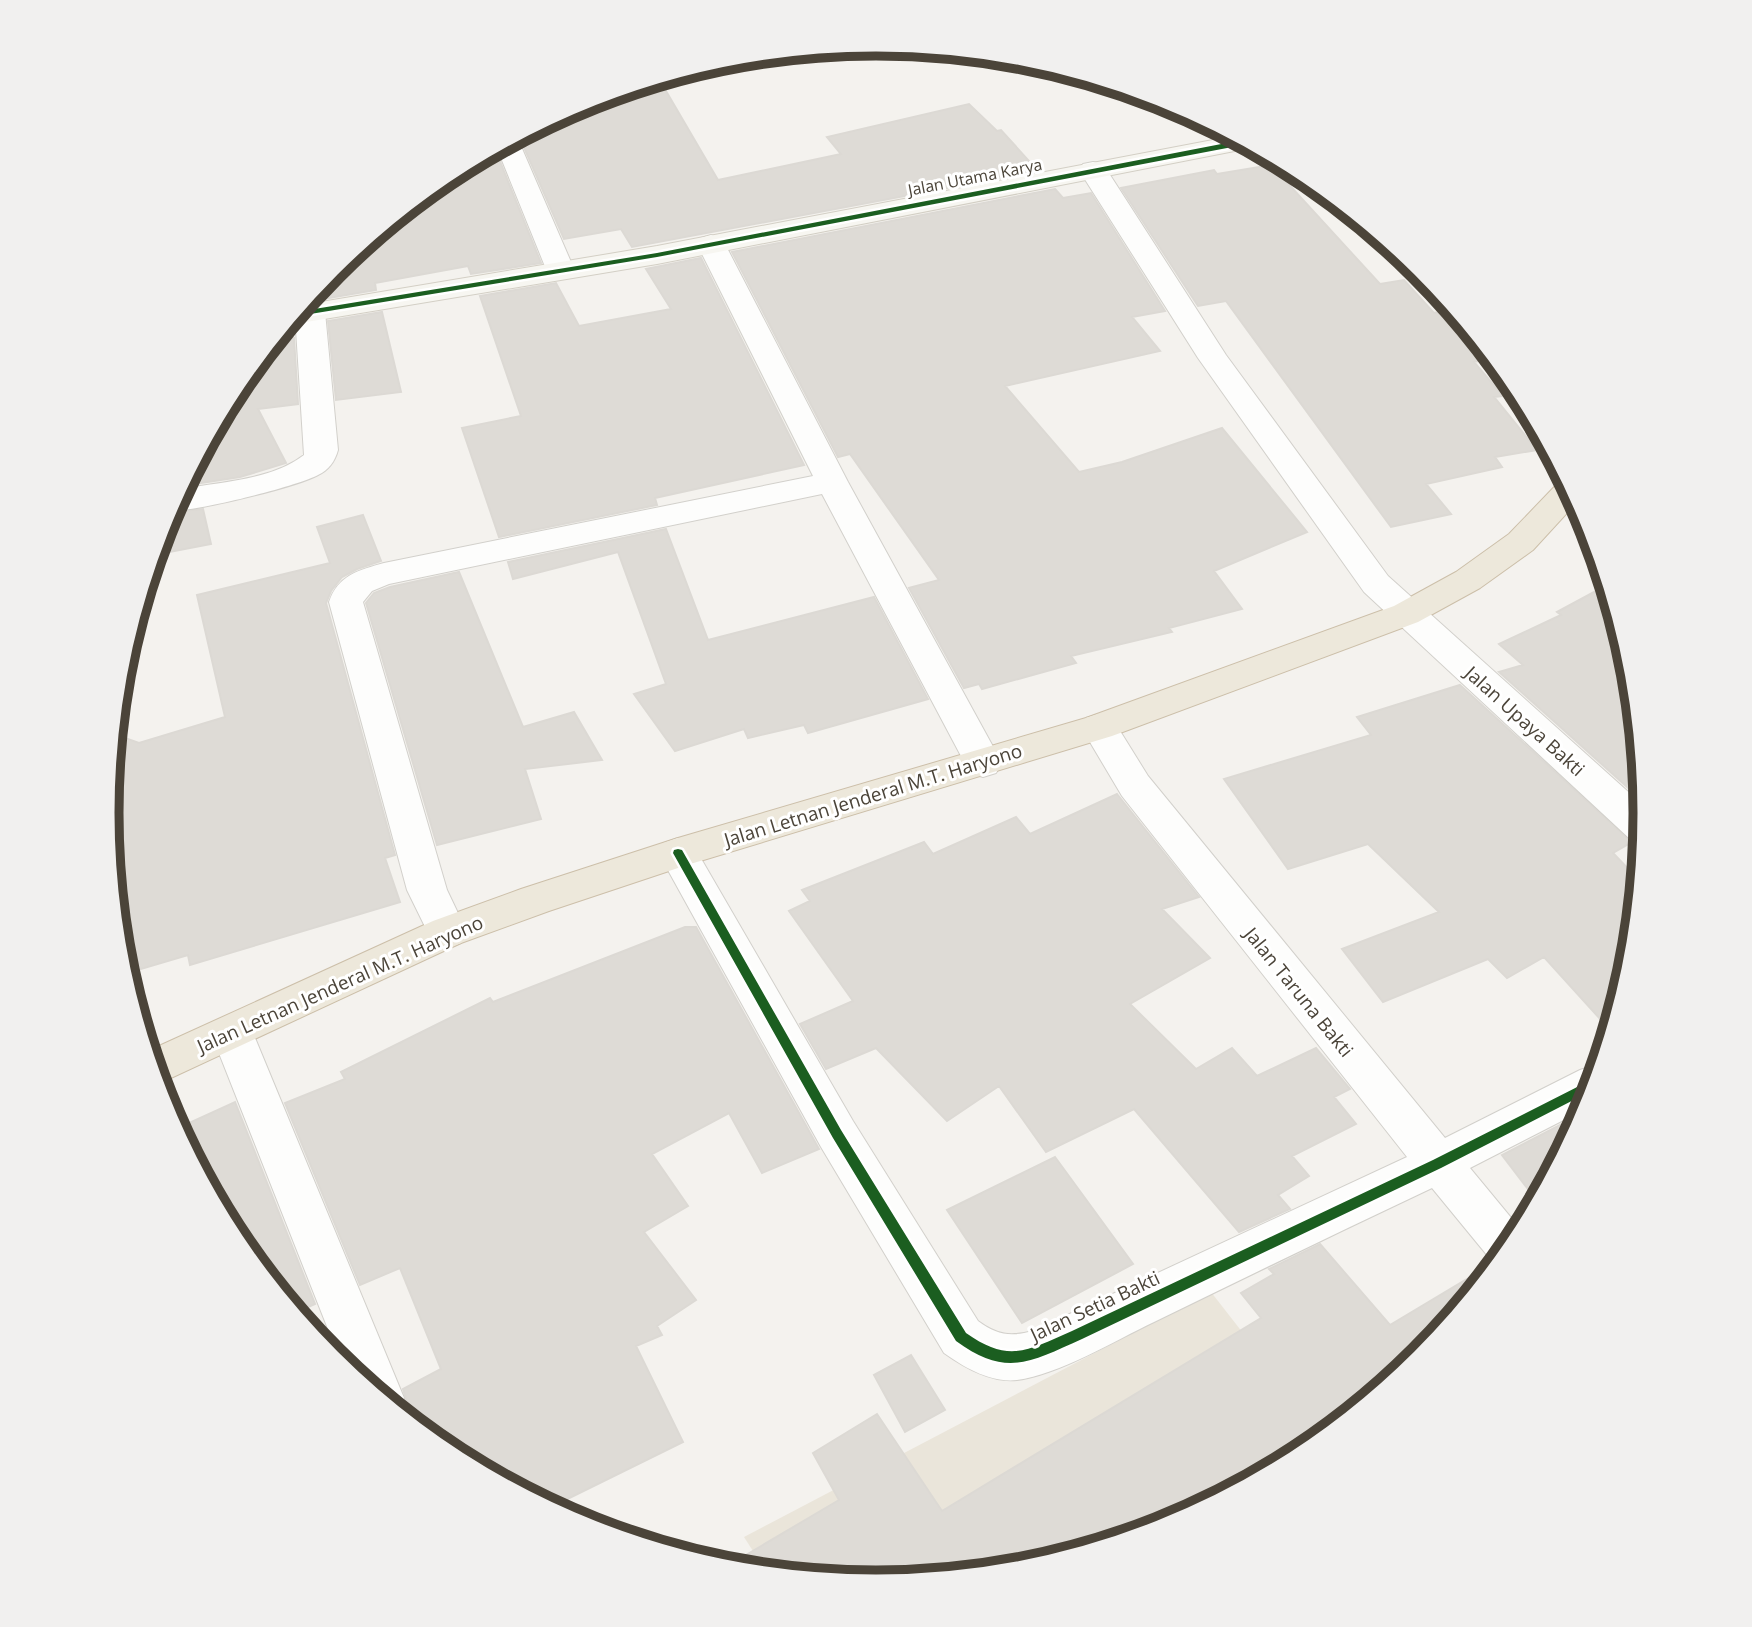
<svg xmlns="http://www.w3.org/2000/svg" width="1752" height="1627" viewBox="0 0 1752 1627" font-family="'Open Sans',sans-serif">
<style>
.education{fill:#eae5da}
.building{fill:#dedbd6;stroke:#dcd9d4;stroke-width:2}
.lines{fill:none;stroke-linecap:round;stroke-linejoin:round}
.street-casing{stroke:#d2d0cb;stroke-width:2}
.secondary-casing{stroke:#d3cfc5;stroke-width:2}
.highway-casing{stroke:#ccbfa9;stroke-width:2}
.street{fill:#fdfdfc;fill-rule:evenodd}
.secondary{fill:#f7f6f1;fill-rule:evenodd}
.highway{fill:#ede8db;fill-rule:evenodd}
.cycleway-casing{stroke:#fff;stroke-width:5}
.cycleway{fill:#1b5e20;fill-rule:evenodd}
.labels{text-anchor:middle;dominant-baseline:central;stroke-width:6;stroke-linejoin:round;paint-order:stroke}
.far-street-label{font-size:16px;fill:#4b4439;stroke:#fff}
.street-label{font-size:19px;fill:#4b4439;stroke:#fff}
.rim{fill:none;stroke:#4b4439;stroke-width:9}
</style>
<rect width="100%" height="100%" fill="#f4f2ee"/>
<path class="education" d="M1211,1292L1324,1437L1303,1454L1026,1569L876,1583L767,1573L744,1537Z"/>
<path class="building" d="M659,79L718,180L841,154L827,137L969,104L997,131L1001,130L1038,171L632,247L621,229L564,239L519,136L582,102Z
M495,149L541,263L471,274L468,266L375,283L376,290L312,301L310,296L332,269L449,173Z
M1271,165L1380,284L1404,280L1434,313L1453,309L1493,358L1474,362L1503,396L1494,397L1537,450L1495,457L1502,467L1426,484L1451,514L1391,527L1226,301L1198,306L1121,188L1214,170L1217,174Z
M1055,189L1063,198L1091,193L1165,311L1132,317L1160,351L1005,386L1079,472L1122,462L1222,428L1307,532L1214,571L1242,609L1169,628L1172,632L1071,656L1076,663L982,689L979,684L964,688L909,588L939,580L850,454L838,457L732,252Z
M701,258L804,465L655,498L657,505L499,537L462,428L521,416L480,296L556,283L579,326L671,309L646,269Z
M382,312L401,392L336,400L328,321Z
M294,338L298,404L258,409L286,463L240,477L182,486L236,386L273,341Z
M203,509L211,544L154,555L168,512Z
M363,515L381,561L357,569L342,577L331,591L326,603L395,855L385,858L400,902L190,965L188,955L124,974L106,813L114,734L139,743L225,717L197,595L330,563L317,527Z
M666,529L708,640L874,597L928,699L808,733L804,725L748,738L744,729L675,751L634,694L666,684L618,552L513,579L508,562Z
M459,572L523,727L574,712L602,760L525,769L541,819L437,845L366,603L374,593L390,587Z
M1607,585L1631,664L1645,803L1499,672L1523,665L1499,644L1561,615L1557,612Z
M1460,685L1632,842L1613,853L1639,880L1631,964L1611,1031L1544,957L1507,978L1488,959L1383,1002L1342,949L1439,912L1368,844L1288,869L1224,779L1371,735L1357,717Z
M1117,794L1199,897L1162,909L1210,958L1130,1004L1196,1069L1232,1048L1257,1076L1316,1048L1350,1089L1334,1097L1356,1124L1292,1156L1309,1176L1278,1195L1290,1209L1239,1232L1134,1109L1046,1152L999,1086L947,1121L876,1048L826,1069L800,1024L853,1001L789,911L810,901L802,890L924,842L933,854L1016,817L1030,834Z
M685,927H696L819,1149L762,1173L729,1113L652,1154L688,1206L644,1232L696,1300L657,1326L662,1335L636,1346L683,1442L549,1508L448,1453L400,1414L406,1399L403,1389L441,1369L400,1268L360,1285L285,1103L345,1079L341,1072L490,998L493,1002Z
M235,1102L315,1304L295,1313L236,1241L176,1129Z
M1585,1112L1551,1176L1537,1201L1502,1155Z
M1055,1157L1133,1264L1022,1323L947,1210Z
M1320,1244L1390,1325L1487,1267L1491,1272L1420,1358L1303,1454L1170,1525L1026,1569L876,1583L724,1568L839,1500L813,1453L877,1414L942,1511L1261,1318L1241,1293L1274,1274L1269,1269Z
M911,1355L945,1410L905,1432L874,1375Z"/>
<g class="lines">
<defs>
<path id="street" d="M517,137L574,269L570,275L560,278L550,275L546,269L497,148Z
M1093,162L1103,164L1226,355L1388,576L1645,807L1643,843L1630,839L1364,592L1198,358L1079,170L1083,164Z
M711,235L721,238L725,244L848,482L1002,763L996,773L983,777L970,773L822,494L389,584L372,591L363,602L447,890L467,932L461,943L447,948L433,943L407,890L329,602C338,575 359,570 384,563L813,476L697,244L701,238Z
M310,303L320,306L325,312L338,450C335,461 329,470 318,475C298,486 189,514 169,510L181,489C220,482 272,480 304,455L295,314L302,305Z
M1099,714L1112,718L1148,776L1445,1138L1580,1070L1595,1065L1600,1067L1587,1108L1470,1168L1522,1231L1496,1266L1432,1188C1339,1232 1246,1277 1154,1322C1116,1340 1058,1375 1017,1380C991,1383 965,1368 944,1353L821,1147L664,863L658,853L664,843L678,838L692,843L853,1121L978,1321C997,1335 1010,1337 1033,1331L1407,1157L1122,796L1081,727L1086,718Z
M232,1016L247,1021L253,1033L404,1398L398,1412L343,1367L211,1033L217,1021Z"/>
<path id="secondary" d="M1234,136L1255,147L657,264L294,324L288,322L303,305L657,246Z"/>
<path id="highway" d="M1566,480L1578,501L1533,550L1480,588L1418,622L1112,736L687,865L549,911L461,943L158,1084L148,1051L433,921L521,889L678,838L1086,718L1394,606L1456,572L1509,534L1559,482Z"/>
</defs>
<use href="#street" class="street-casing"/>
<use href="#secondary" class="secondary-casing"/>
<use href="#highway" class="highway-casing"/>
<use href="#street" class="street"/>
<use href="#secondary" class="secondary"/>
<use href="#highway" class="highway"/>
<defs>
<path id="cycleway" d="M1242,140L1248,144L657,257L292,317L296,312L657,253Z
M678,849L682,850L841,1130L966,1333C1010,1364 1028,1350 1072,1331L1433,1160L1591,1080L1596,1078L1593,1090L1441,1168L1082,1339C1030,1362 1007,1378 956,1341L833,1138L673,853L674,850Z"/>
</defs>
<use href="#cycleway" class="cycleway-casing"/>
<use href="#cycleway" class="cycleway"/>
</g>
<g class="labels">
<g class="far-street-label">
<text transform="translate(975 177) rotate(-11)">Jalan Utama Karya</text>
</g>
<g class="street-label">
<text transform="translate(1525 721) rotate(42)">Jalan Upaya Bakti</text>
<text transform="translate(873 795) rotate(-17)">Jalan Letnan Jenderal M.T. Haryono</text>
<text transform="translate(340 984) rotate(-24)">Jalan Letnan Jenderal M.T. Haryono</text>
<text transform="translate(1299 992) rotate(51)">Jalan Taruna Bakti</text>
<text transform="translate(1095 1306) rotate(-25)">Jalan Setia Bakti</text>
</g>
</g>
<path d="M0 0H1752V1627H0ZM119 813a757 757 0 1 1 1514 0a757 757 0 1 1-1514 0Z" fill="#f1f0ef" fill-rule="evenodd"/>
<path class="rim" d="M119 813a757 757 0 1 1 1514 0a757 757 0 1 1-1514 0Z"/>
</svg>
